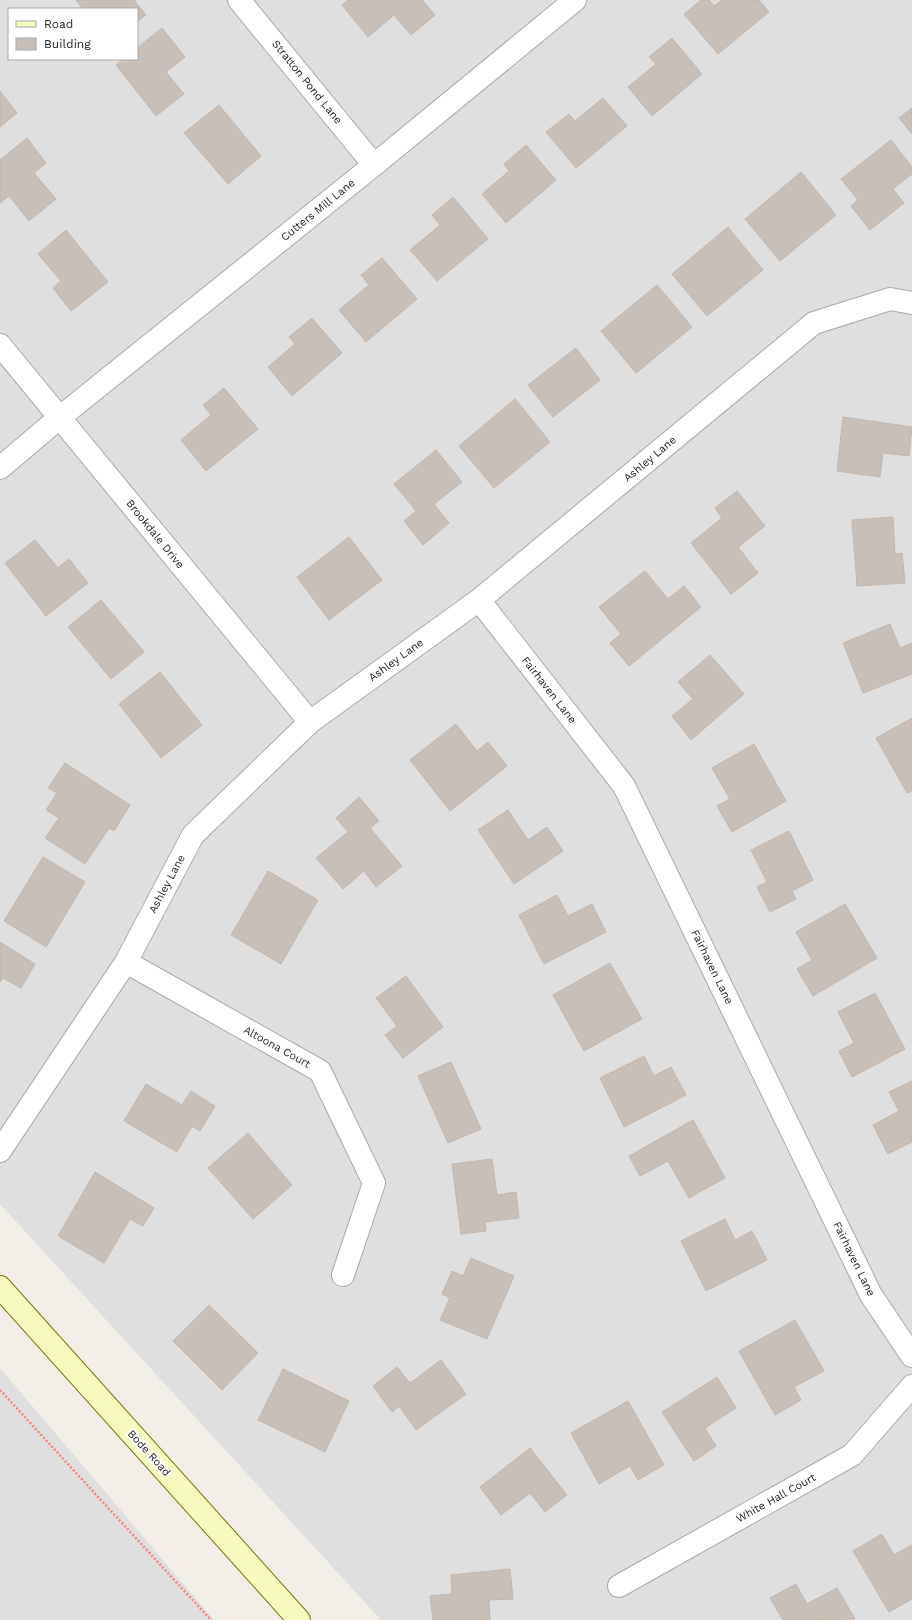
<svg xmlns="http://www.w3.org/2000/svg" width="912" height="1620" viewBox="0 0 912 1620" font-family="'Work Sans',sans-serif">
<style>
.residential{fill:#e0dfdf;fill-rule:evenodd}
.building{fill:#c7bfb8;stroke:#c4b6ab}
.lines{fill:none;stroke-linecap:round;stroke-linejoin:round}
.street-casing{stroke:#a9a9a9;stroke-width:24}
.secondary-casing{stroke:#707d05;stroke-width:24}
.path{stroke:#fa8072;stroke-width:2.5;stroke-dasharray:2 2;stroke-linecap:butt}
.street{stroke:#fff;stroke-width:22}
.secondary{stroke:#f7fabf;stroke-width:22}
.labels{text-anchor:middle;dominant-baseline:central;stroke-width:4;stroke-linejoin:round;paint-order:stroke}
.street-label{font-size:11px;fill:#222;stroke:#fff}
</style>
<rect width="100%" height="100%" fill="#f2efe9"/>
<path class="residential" d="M0,0H912V1620H381L0,1204ZM9,9H137V59H9Z
M0,1368L214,1620H0Z"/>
<path class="building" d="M76,0H134L146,15L137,22V9H83Z
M348,0H422L435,15L411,35L394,15L368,37L342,5Z
M701,0H709L714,6L722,0H759L769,12L718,54L684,14Z
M162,28L185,57L166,72L184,94L156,116L116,65L123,59H137V48Z
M672,38L702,74L652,116L628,87L656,64L649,57Z
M0,91L17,113L0,127Z
M603,98L627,126L576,168L546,132L569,114L575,121Z
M219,105L261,156L228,184L184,133Z
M912,108V134L899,118Z
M27,138L46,163L34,173L56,199L29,221L9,196L0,203V160Z
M891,140L912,167V174L893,189L904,203L870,230L851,206L858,200L841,179Z
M526,145L556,180L506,223L482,194L509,171L504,164Z
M801,172L836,215L780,261L745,219Z
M453,197L488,239L437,281L410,250L440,225L432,215Z
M728,227L763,270L707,316L672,274Z
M66,230L108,282L71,311L53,288L61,281L38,254Z
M382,258L417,299L366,342L339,310L369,285L361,275Z
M657,285L692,327L636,373L601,331Z
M312,318L342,353L292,396L268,367L295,344L289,337Z
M576,348L600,380L553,417L528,385Z
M224,388L258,429L206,471L181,440L211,415L203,405Z
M515,399L550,442L494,488L459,446Z
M843,417L912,427L909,456L883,453L880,477L837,471Z
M436,450L462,482L434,504L449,523L423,545L404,521L416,511L394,484Z
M737,491L765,526L738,547L758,573L731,594L691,543L722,518L715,508Z
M893,517L895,554L902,553L905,583L857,586L852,520Z
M349,537L382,580L329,620L297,577Z
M35,540L58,568L69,559L88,583L46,616L5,563Z
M645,571L668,599L684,586L701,607L629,666L610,643L621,634L599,607Z
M101,600L144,652L111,679L68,627Z
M890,624L900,648L912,643V674L863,693L843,643Z
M710,655L744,694L691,740L672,716L693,699L678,682Z
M160,672L202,725L161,758L119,704Z
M912,718V791L907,793L876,738Z
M456,724L477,751L488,742L507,766L450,811L410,760Z
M754,744L786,801L732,832L717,806L730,799L712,768Z
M65,763L130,805L114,831L109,828L85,864L45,838L59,818L46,810L57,793L48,788Z
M359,797L379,821L370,828L402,866L376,887L364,871L343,889L316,858L348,832L336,818Z
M508,810L528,840L547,827L563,851L514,884L478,830Z
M789,831L813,880L792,891L796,899L770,912L757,887L767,882L751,850Z
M43,857L85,882L46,947L4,921Z
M268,871L318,900L281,964L231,935Z
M557,895L568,916L592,904L606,932L544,964L519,915Z
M845,904L877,958L813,996L797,969L812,960L796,932Z
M0,942L35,964L21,988L3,978L0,982Z
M610,963L642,1019L584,1051L553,995Z
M406,976L443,1027L403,1058L385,1035L397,1026L376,998Z
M875,993L905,1049L852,1077L839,1051L854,1043L838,1012Z
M644,1056L654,1076L671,1067L686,1095L624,1127L600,1078Z
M451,1062L481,1129L448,1143L418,1076Z
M912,1081V1142L888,1154L873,1125L899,1111L889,1092Z
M146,1084L182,1105L191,1091L215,1106L200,1131L192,1126L177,1152L124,1121Z
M693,1120L725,1178L689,1198L668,1161L640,1176L629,1156Z
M248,1133L292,1185L253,1219L208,1168Z
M492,1159L497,1195L516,1192L519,1218L485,1222L486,1231L461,1234L452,1164Z
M95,1172L154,1208L143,1226L130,1219L104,1263L58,1236Z
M725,1219L735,1240L752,1231L767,1260L706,1291L681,1241Z
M471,1258L514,1276L487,1339L440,1320L450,1298L442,1294L452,1271L463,1276Z
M209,1305L258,1353L222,1390L173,1341Z
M795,1320L824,1371L794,1387L801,1400L775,1415L739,1351Z
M441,1360L466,1394L416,1430L399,1406L392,1412L373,1386L397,1367L410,1383Z
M283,1369L349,1401L325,1452L258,1420Z
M717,1377L736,1408L705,1428L716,1446L694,1461L662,1412Z
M628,1401L664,1465L638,1480L630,1466L599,1484L571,1433Z
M530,1448L567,1495L545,1512L530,1493L501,1515L480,1487Z
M882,1534L894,1555L912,1545V1599L889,1612L853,1551Z
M510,1569L513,1599L489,1600L490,1620H433L430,1596L452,1594L451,1575Z
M796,1584L807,1604L837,1588L855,1619L783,1620L770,1598Z"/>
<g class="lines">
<defs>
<path id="street" d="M239,0L374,165
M0,345L310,722
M0,468L59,418L374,165L575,0
M479,600L624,786L871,1295L912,1356
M126,962L320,1071L374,1183L343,1275
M0,1151L126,962L193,835L310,722L479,600L814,323L890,299L912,303
M619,1586L852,1455L912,1386"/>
<path id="secondary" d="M0,1287L299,1620"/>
</defs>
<use href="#street" class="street-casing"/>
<use href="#secondary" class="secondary-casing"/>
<path class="path" d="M0,1390L211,1620"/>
<use href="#street" class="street"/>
<use href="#secondary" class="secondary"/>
</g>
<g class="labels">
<g class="street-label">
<text transform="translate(307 82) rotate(51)">Stratton Pond Lane</text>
<text transform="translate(318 210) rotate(-39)">Cutters Mill Lane</text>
<text transform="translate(650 459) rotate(-40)">Ashley Lane</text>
<text transform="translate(155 534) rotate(51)">Brookdale Drive</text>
<text transform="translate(396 660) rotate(-36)">Ashley Lane</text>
<text transform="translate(549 690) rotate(52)">Fairhaven Lane</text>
<text transform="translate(167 884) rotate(-62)">Ashley Lane</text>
<text transform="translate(712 967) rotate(64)">Fairhaven Lane</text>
<text transform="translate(277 1047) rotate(29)">Altoona Court</text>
<text transform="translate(854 1259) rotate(64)">Fairhaven Lane</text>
<text transform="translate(149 1453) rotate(48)">Bode Road</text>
<text transform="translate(776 1498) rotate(-29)">White Hall Court</text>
</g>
</g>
<rect x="8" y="8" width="130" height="52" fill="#ffffff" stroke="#a7a7a7"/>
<rect x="16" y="21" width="20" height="6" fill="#f7fabf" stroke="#a7a7a7"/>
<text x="44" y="28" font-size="12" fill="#222222">Road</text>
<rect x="16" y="38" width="20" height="12" fill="#c7bfb8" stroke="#a7a7a7"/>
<text x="44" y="48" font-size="12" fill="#222222">Building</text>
</svg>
